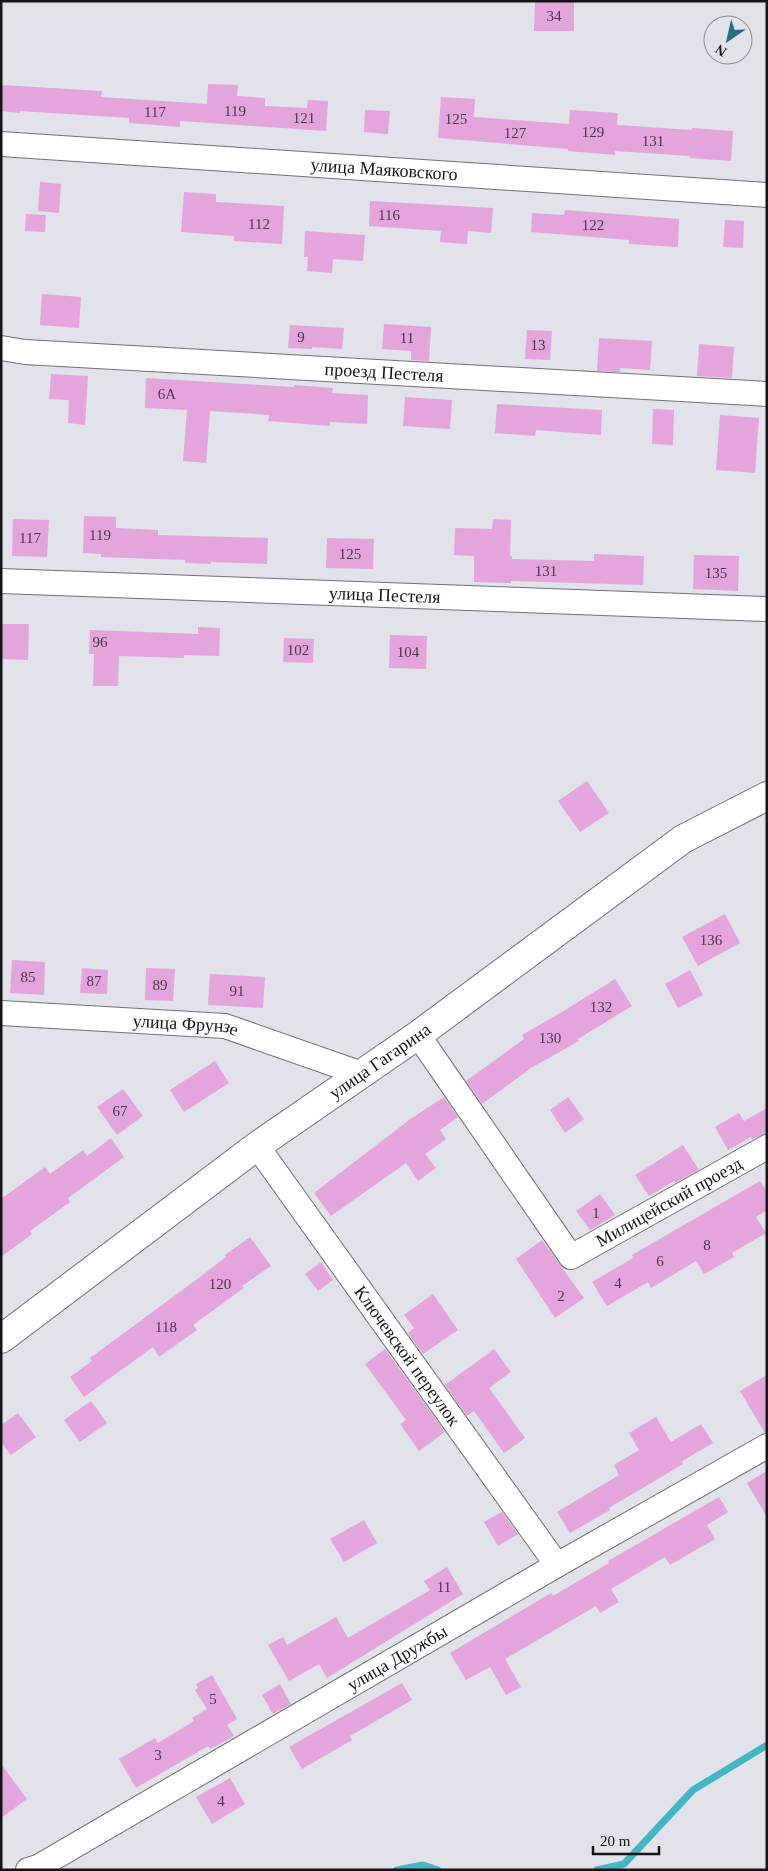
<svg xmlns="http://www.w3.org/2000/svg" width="768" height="1871" viewBox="0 0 768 1871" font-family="'Times New Roman',serif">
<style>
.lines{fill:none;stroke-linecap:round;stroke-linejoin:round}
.stream{stroke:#44b5c5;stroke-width:7}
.building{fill:#e3a5db}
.minor-casing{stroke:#707177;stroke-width:26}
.major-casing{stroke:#707177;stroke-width:30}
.minor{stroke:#fff;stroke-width:24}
.major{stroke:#fff;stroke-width:28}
.labels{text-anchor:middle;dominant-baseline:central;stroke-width:4.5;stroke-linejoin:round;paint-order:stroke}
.number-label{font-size:15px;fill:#483948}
.street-label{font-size:18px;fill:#141517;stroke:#e1e2ea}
</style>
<rect width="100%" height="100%" fill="#e1e2ea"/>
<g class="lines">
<path class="stream" d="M397,1870L423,1865L438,1870
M597,1870L624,1864L693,1790L767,1745"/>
</g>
<path class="building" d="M535,1H574V31H534Z
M208,84L238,85L237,96L265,98V106L307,108L308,100L328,101L326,131L180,121V127L129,123V118L20,111V113L1,111V85L102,91L101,97L207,104Z
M441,97L475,99L474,117L569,124L570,110L618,113L617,125L692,130V128L733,131L731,161L690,158V156L615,151V155L568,151V149L438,138Z
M365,110L390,111L388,134L364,132Z
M40,182L61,184L59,213L38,211Z
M184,192L216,194V202L284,206L282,244L234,241V236L181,232Z
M370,201L493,208L491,233L468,231L467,244L440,242L441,231L369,226Z
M565,210L679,219L678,247L629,244V240L531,232L532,213L564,215Z
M26,214L46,215L45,232L25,231Z
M725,220L744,221L743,248L723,247Z
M305,231L365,235L363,261L333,259L332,273L307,271L308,257H304Z
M42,294L81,297L79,328L40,325Z
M384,324L431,327L429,361L411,360V351L382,349Z
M290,325L344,328L342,349L312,347V349L288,348Z
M527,330L552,331L550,360L525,359Z
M599,338L652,341L650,370L620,368V372L597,371Z
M699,344L734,347L732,378L697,376Z
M51,374L88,376L85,425L68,423L69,400L49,399Z
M146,378L294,387V385L333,388L332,393L368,395L367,424L330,422V426L268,421L269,415L210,411L206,463L183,461L187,410L145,408Z
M405,397L452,400L450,429L403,426Z
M497,404L602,410L601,435L536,430L535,436L495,433Z
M653,409L674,410L673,445L652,444Z
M720,415L759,418L755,473L716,470Z
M84,516L116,517V528L158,530V535L268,538L267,564L211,562V564L185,563V560L101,557V554L83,553Z
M13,519L49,520L47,557L12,556Z
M493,519L511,520L510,556H512V559L594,561V554L644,556L643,585L511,581V583L474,582V556L454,555L455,528L492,529Z
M327,538L374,539L373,569L326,568Z
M694,555L739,556L738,591L693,589Z
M1,624H29L28,660L1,659Z
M198,627L220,628L219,656L184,655V658L119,656L118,686H93L94,654H89L90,630L198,634Z
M390,635L427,636L426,669L389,668Z
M284,638L314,639L313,663L283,662Z
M587,781L609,813L580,832L558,801Z
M725,914L740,943L698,966L682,937Z
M12,960L45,962L44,995L10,993Z
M82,968L108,970L107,994L80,993Z
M146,968L175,969L173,1001L145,1000Z
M690,970L703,995L678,1008L665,984Z
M210,974L265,977L263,1008L208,1005Z
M615,979L632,1006L578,1039L579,1041L531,1068L482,1104L466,1081L524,1039L522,1035L562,1012Z
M215,1061L229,1083L184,1112L170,1090Z
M123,1089L143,1116L117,1135L97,1107Z
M444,1097L458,1117L440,1130L446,1139L425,1154L436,1168L418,1181L406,1163L331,1216L314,1193L409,1120Z
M568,1097L584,1119L565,1133L550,1110Z
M767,1108V1133L752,1139L751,1137L728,1150L715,1127L739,1113L744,1121Z
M111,1138L124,1157L68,1198L70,1202L30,1231L32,1234L1,1257V1199L45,1167L50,1174L83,1150L87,1156Z
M683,1145L699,1170L675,1183L674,1181L649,1196L635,1175Z
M760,1181L767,1192V1210L756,1217L766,1233L732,1253L734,1257L704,1274L696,1261L651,1288L648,1282L607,1306L592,1282L633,1258L632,1255Z
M600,1194L615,1215L590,1230L576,1211Z
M250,1237L271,1266L242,1286L244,1288L193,1325L197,1330L159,1357L153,1347L84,1397L70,1377L92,1361L90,1358L196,1280L226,1257L225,1255Z
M542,1240L584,1298L555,1318L516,1259Z
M321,1262L333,1280L318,1291L305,1274Z
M433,1294L458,1330L423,1354L408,1333L414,1328L404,1315Z
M385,1349L445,1432L419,1451L400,1424L406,1420L365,1364Z
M494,1349L511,1372L489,1388L525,1438L504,1453L474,1411L467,1416L445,1385Z
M767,1375V1432L765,1433L740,1391Z
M91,1401L107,1423L80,1442L64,1420Z
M18,1413L36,1437L11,1455L1,1442V1425Z
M656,1417L671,1442L701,1424L713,1443L682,1461L683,1464L609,1508L610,1510L570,1533L557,1512L619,1475L614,1465L639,1450L629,1433Z
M767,1471V1517L747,1483Z
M719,1497L728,1512L707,1525L715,1539L670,1565L665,1557L611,1589L619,1602L600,1613L596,1606L505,1659L521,1687L506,1695L490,1667L466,1680L450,1653L551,1593L553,1596L609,1563L608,1561Z
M502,1512L518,1534L498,1546L484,1522Z
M364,1520L377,1543L344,1562L330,1539Z
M447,1567L463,1594L327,1678L319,1664L289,1681L268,1645L283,1637L287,1645L336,1617L348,1638L430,1590L424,1581Z
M212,1675L237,1719L227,1725L234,1736L210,1749L208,1746L136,1788L119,1759L155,1738L158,1743L194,1721L192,1718L207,1709L195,1690L198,1688L196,1684Z
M402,1683L412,1700L350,1736L352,1740L302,1769L289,1747Z
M280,1684L291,1704L273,1714L262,1695Z
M1,1764L27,1799L1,1818Z
M230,1778L245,1804L212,1824L196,1797Z"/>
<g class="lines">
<defs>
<g id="minor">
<path id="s1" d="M1,144L767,195"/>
<path id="s2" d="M1,348L25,352L767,394"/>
<path id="s3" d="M1,581L767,609"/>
<path id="s4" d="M1,1013L225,1026L362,1074"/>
<path id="s5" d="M418,1035L571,1257L767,1147"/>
<path id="s6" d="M257,1146L557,1565"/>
<path id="s7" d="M28,1870L38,1867L557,1565L767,1446"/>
</g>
<g id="major">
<path id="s8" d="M1,1339L257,1146L418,1035L683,839L767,796"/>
</g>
</defs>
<use href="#minor" class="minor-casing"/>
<use href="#major" class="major-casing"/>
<use href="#minor" class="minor"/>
<use href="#major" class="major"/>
</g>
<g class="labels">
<g class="number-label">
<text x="554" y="16">34</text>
<text x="235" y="111">119</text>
<text x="155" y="112">117</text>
<text x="304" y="118">121</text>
<text x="456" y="119">125</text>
<text x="593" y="132">129</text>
<text x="515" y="133">127</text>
<text x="653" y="141">131</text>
<text x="389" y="215">116</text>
<text x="259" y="224">112</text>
<text x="593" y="225">122</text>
<text x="301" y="337">9</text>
<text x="407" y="338">11</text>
<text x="538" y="345">13</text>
<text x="167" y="394">6А</text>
<text x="100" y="535">119</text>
<text x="30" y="538">117</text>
<text x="350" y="554">125</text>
<text x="546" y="571">131</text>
<text x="716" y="573">135</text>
<text x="100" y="642">96</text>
<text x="298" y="650">102</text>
<text x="408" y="652">104</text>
<text x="711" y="940">136</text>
<text x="28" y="977">85</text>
<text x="94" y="981">87</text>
<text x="160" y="985">89</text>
<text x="237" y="991">91</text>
<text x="601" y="1007">132</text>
<text x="550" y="1038">130</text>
<text x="120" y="1111">67</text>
<text x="596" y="1213">1</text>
<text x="707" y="1245">8</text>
<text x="660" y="1261">6</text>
<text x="618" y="1283">4</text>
<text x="220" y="1284">120</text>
<text x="561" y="1296">2</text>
<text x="166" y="1327">118</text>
<text x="444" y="1587">11</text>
<text x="213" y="1699">5</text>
<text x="158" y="1755">3</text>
<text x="221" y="1801">4</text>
</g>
<g class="street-label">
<text stroke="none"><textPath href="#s1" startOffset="384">улица Маяковского</textPath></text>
<text stroke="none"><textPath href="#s2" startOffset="384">проезд Пестеля</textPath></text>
<text stroke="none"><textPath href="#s3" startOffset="384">улица Пестеля</textPath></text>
<text stroke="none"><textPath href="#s4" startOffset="185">улица Фрунзе</textPath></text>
<text stroke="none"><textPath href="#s8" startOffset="470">улица Гагарина</textPath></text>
<text stroke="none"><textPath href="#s5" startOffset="382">Милицейский проезд</textPath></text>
<text stroke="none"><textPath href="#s6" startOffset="258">Ключевской переулок</textPath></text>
<text stroke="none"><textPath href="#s7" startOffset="426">улица Дружбы</textPath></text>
</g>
</g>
<rect width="768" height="1871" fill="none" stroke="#141517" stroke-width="5"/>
<g transform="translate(728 40) rotate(214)"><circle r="24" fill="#e1e2ea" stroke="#8f9096"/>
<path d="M0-4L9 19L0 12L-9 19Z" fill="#286f7c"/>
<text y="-8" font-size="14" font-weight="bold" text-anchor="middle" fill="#141517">N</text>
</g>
<path d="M593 1846v8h66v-8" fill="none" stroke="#141517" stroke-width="2.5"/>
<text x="600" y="1846" font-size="15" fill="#141517" stroke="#e1e2ea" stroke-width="4" paint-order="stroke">20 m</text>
</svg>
